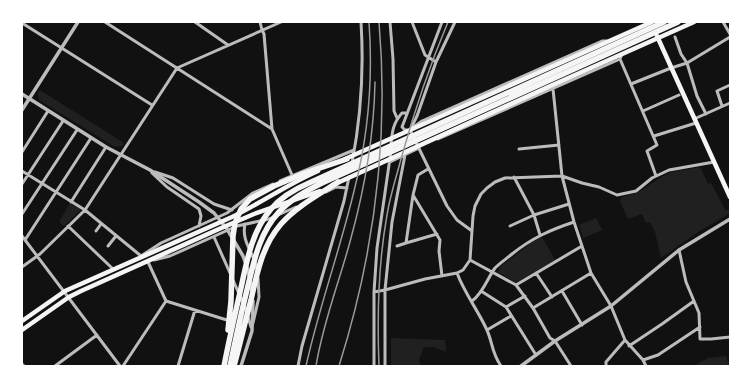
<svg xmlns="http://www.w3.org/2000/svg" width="752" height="388" viewBox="0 0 752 388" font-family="'Work Sans',sans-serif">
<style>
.green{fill:#202020}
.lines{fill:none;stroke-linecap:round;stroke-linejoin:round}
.minor{stroke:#bcbcbc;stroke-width:3}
.tertiary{stroke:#bcbcbc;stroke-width:3.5}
.primary{stroke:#f5f5f5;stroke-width:4.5}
.motorway{stroke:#f5f5f5;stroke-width:5.5}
.rail{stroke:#9a9a9a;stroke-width:1.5}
</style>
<rect width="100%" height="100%" fill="#111"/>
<path class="green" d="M40,90L124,143L122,146L115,147L39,100L38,93Z
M700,167L708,184L711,183L726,211L728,209L730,211L727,215L698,232L661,258L655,232L650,222L646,223L642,214L628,219L620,201L622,197L637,193L663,176L672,172Z
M70,203L80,209V211L64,226L59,222Z
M596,218L602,230L583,238L579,225Z
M542,237L555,260L517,282H515L498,272L500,267L531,243Z
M391,338L445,340L446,352L433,347H424L419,360L421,366H391Z
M726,356L729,366H693L708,358Z"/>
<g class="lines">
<path class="minor" d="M105,22L272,129
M195,22L228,45
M260,22L262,30L264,34L272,129L292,175
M390,22L393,59L394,111L397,118
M412,22L425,55L436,62
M723,22L730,34
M22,23L152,105
M675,37L681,54L687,63L697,96L706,114
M620,59L657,145L647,151L656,176
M631,84L671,68L687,63L730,37
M553,89L562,176L574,222L591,273L611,306L625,340L643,360L646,366
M722,106L717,91L730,85
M643,111L679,95
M694,119L730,103
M415,126L422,121L602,41H607
M407,130H405L402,127L442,22
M410,130L447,206L457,220L472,231
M410,130L417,116L436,62L455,22
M654,136L696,123
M438,139L620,59L622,54
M391,145C392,132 393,123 402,113H407
M519,149L559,145
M22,152L48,111
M390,162L419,148
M352,163C361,117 364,70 361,22
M428,169L418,175L413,195L440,240L439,251L442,276
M22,171L85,210L141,256L161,243L227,213L253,193L273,184
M155,172L173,178L214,204L232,210
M152,173L167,187L199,209L201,216L199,226
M514,177L534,215L540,235
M280,181L354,150
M22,184L63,121
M326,192L336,187L347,188
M71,202L106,147
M22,214L77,130
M245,224C241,242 254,252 257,270
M68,226L113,269
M510,226L534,215L569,204
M96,231L101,224
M22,236L120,366
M214,237L230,273
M25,240L91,138
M406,243L437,234
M108,246L116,236
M397,246L406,243L413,195
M679,250L686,282L699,313L700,339H711L730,337
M154,260L170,256L237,226L269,219L296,207
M470,260L516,285L533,308L550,338L555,341L571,366
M148,262L166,301
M22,267L40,254L85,210L177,68L281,22
M457,273C464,292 477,309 486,328C493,342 491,352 501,366
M536,273L552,297
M233,280L246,310L251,327
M516,285L582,246
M481,291L506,307L536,355
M562,291L582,325
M374,292L385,290L425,279L457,273L463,270L470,260L473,216L475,206L481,194L487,188L495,182L505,178L562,176L582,183L599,187L617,195L636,191L652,178L669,170L714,162
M166,301L230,321
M472,301C483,293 487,279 495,268C500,263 506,259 512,254C532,238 550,230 574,222
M506,307L525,296
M533,308L591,273
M253,323L259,297L258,278
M487,330L511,316
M629,346L662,324L694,301
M643,360L658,355L700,327
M22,364L24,366
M55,366L97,335
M123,366L166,301
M178,366L195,310
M298,366L302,346L344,201L349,177
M374,366V292L377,248L391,151
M385,366V290L392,222L405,155
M606,366V362L625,340"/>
<path class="tertiary" d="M22,94L106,147L150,170L199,202L214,213L227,229L243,256L248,270L252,291
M22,110L78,22
M241,366L252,331L253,301
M521,366L555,341L611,306L679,250L730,219"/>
<path class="primary" d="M657,36L730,197
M345,159L652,22
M335,184L548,87L694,22
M22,321L65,291L232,217C261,203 288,184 318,171
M22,330L69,297L81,291L219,229L254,214L320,191"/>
<path class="motorway" d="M228,330L231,301L233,236L235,223L241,209L250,199L274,186L305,173L347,159
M224,366C229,340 235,314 241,288C247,260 252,231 271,209C281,197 295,189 309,183L664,22
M230,366C235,342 240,318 246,294C253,266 258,234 279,212C291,199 306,191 322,183L678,22
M234,366C240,344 245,322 251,300C257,273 262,246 281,224C296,207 318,195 338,182"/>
<path class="rail" d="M306,366C319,307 340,250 354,191C368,137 373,78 369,22
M316,366C323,322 340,280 351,238C365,187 374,135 375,82
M339,366C374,255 389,138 379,22
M379,366C377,316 378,265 387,215C390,196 396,178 401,159C414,112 429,67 448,22"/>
</g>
<rect width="752" height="388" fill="none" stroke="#ffffff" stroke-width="46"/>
</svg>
